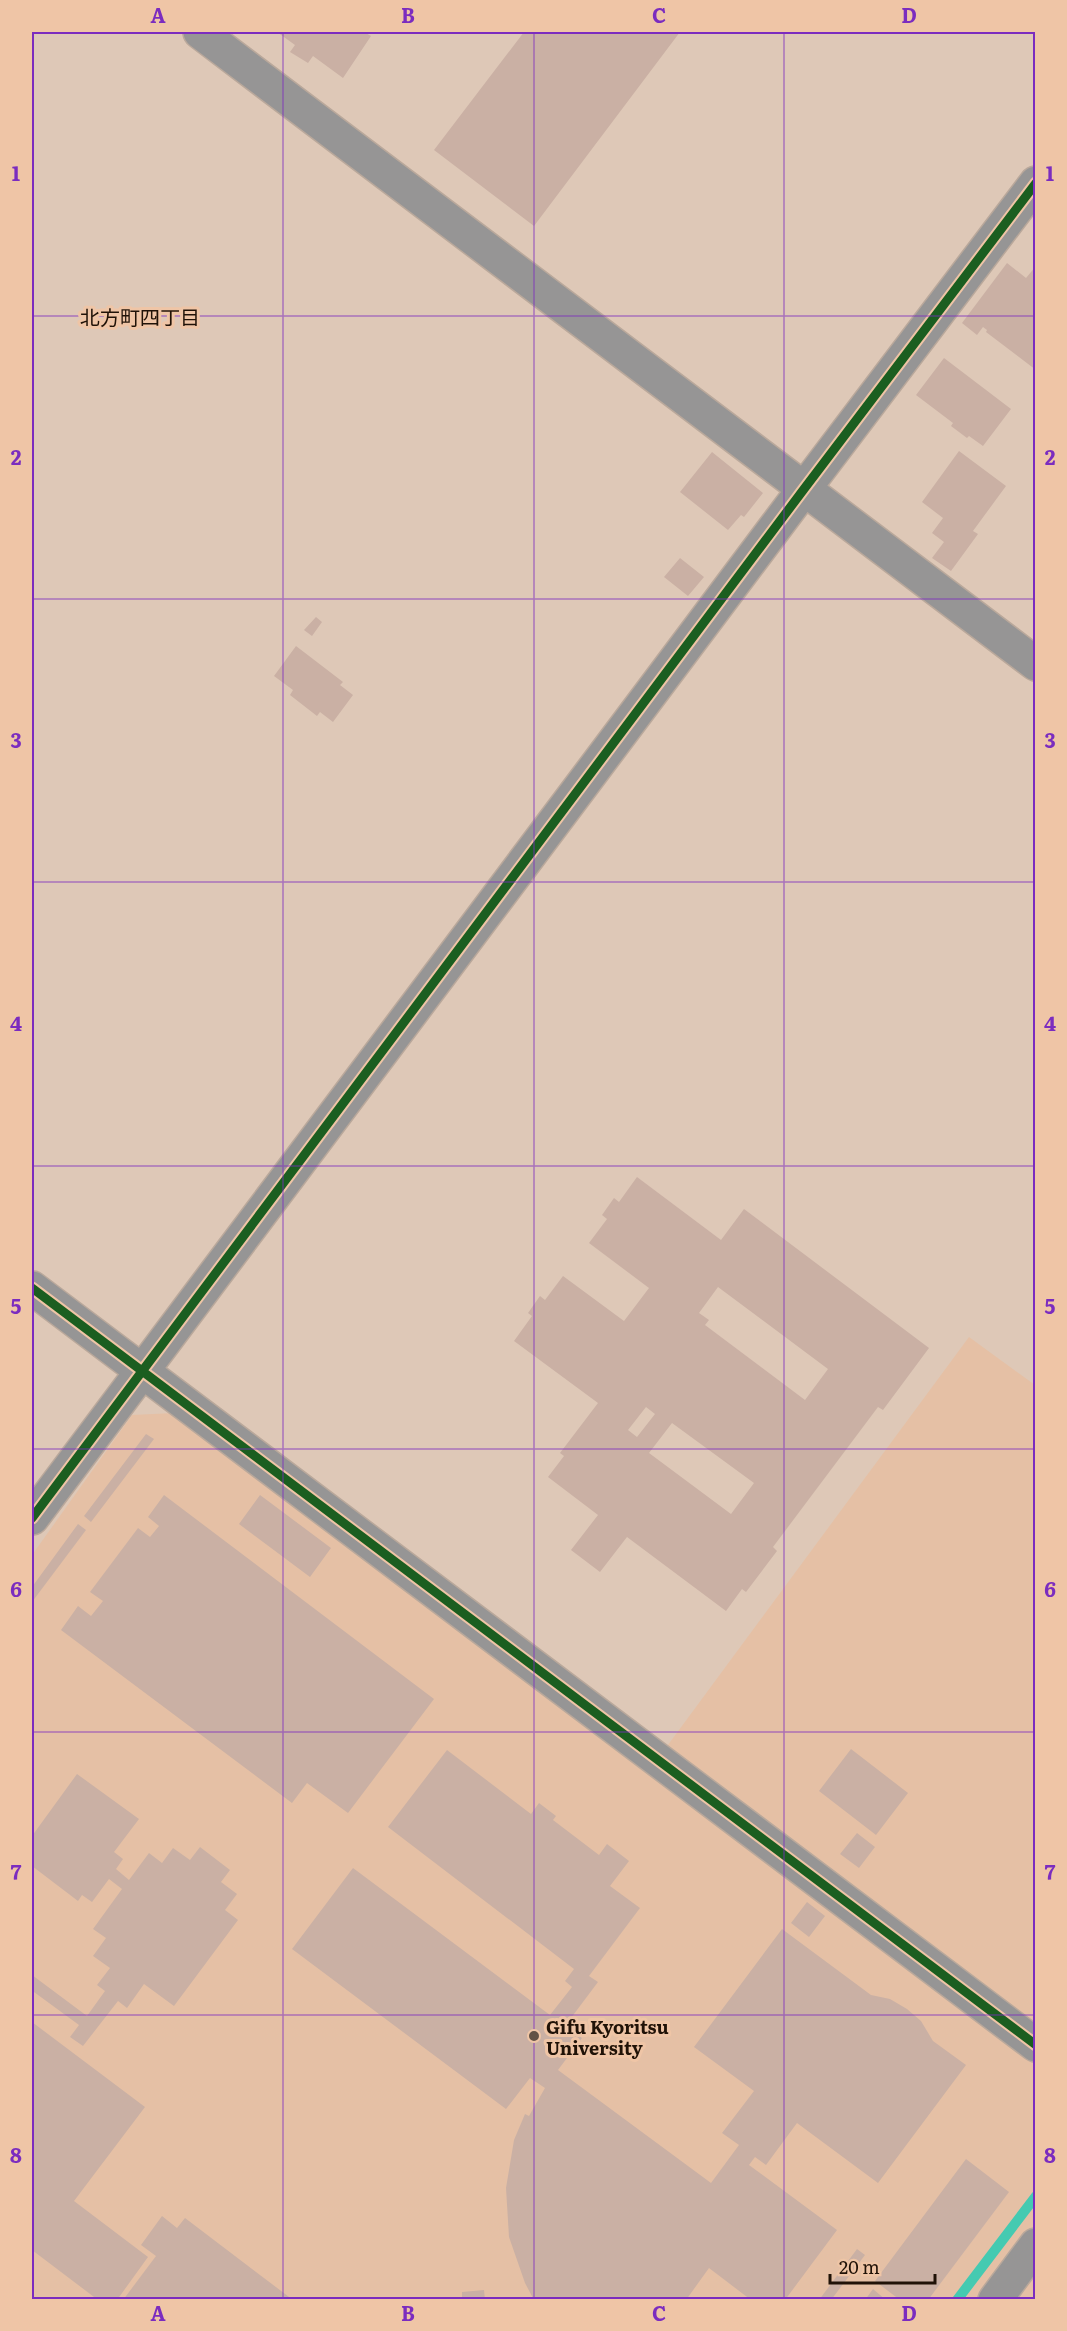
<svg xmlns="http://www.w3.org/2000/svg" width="1067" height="2331" viewBox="0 0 1067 2331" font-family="Literata,'Noto Sans JP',serif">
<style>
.built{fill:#e5c0a5}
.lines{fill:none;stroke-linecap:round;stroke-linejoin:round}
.stream{stroke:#45cab1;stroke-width:10}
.building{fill:#cab0a4;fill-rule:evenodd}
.minor-casing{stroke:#b9a89b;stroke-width:36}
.minor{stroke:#969595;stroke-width:33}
.cycleway-casing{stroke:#efc5a6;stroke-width:13}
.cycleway{stroke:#1b5e20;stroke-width:9}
.grid{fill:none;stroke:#7b2cbf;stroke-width:1.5;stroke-opacity:0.55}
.poi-dot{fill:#625245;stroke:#efc5a6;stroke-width:2}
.labels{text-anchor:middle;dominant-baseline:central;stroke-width:6;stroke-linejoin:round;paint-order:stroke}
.poi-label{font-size:18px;font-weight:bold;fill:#201207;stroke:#efc5a6;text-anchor:start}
.neighbourhood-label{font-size:20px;fill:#201207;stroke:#efc5a6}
.neatline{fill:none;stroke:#7b2cbf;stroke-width:2}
.grid-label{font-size:20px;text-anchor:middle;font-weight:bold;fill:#7b2cbf}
</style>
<rect width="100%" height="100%" fill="#dec8b7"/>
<path class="built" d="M969,1337L1035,1385V2299L32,2300V1555L132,1415L174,1413L648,1772Z"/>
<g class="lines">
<path class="stream" d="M957,2300L1036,2196"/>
</g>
<path class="building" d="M277,32H364L371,36L343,78L313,56L308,63L290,52L295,45Z
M524,32H680L534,226L434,150Z
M1007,263L1026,278L1036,266V370L986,332L987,330L983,327L977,335L962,323Z
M944,358L1011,409L983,446L969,436L967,438L951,426L953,423L916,395Z
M959,451L1006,486L973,531L978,534L951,571L932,558L944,542L932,533L943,518L922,502Z
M712,452L763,493L744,517L741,515L728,530L680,492Z
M680,558L704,577L688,596L664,577Z
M316,617L322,622L312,636L304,630Z
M296,646L343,682L340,685L353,695L333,722L320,712L317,716L290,695L293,690L274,676Z
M637,1177L721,1240L744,1209L929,1348L883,1410L878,1407L773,1547L777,1551L746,1592L742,1589L726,1611L627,1537L600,1572L571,1550L598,1515L548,1477L564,1456L560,1453L598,1403L514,1341L532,1316L528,1313L540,1296L545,1300L563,1276L624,1321L649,1288L589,1243L607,1219L602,1215L614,1198L619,1202ZM718,1287L828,1369L805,1400L705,1325L709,1320L699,1313ZM646,1407L655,1414L637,1437L628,1430ZM672,1423L754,1483L731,1514L649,1453Z
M146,1434L154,1439L91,1522L84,1516Z
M164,1495L434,1699L348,1813L307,1783L292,1803L61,1630L78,1606L91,1616L103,1601L90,1592L138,1528L150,1537L159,1526L148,1517Z
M260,1495L331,1548L310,1577L239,1524Z
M78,1524L86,1530L32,1602V1587Z
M851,1749L908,1793L876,1835L819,1791Z
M447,1750L531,1814L539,1803L556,1816L553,1820L599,1855L607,1844L629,1861L610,1886L640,1908L589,1976L598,1982L565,2026L582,2038L558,2070L711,2183L739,2145L722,2133L754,2091L694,2047L782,1929L871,1995L890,1999L907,2009L921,2021L933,2041L966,2065L878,2183L797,2123L766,2165L755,2157L749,2165L837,2230L785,2300H751L709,2268L686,2300H534L525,2283L509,2237L506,2188L514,2140L525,2114L529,2116L545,2088L530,2078L506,2109L292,1949L353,1868L550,2015L572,1987L565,1981L574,1969L388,1827Z
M77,1774L139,1819L114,1852L123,1859L116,1869L129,1880L149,1853L162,1863L173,1848L190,1860L200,1847L230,1870L221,1882L237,1894L225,1910L238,1920L174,2006L144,1984L127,2008L118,2001L83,2046L70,2037L79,2025L34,1992L32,1995V1975L87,2016L105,1991L97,1985L110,1968L93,1956L106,1938L93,1929L122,1889L109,1879L92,1902L82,1895L78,1901L32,1866V1836Z
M857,1833L875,1847L859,1868L840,1854Z
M807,1902L825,1916L809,1937L791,1923Z
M32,2022L145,2107L74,2201L148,2257L117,2300H98L32,2250Z
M966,2159L1009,2192L928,2300H900L875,2281Z
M162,2216L177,2228L185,2218L293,2300H123L156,2256L141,2245Z
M857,2249L865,2255L831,2300H819Z
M873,2289L886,2300H865Z
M484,2290L485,2300H462V2292Z"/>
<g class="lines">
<defs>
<path id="minor" d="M200,32L1036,664
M32,1288L1036,2045
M32,1518L804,489L1036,183
M995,2300L1036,2245"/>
</defs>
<use href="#minor" class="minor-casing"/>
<use href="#minor" class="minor"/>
<defs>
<path id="cycleway" d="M32,1288L1036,2045
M32,1518L804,489L1036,183"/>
</defs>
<use href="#cycleway" class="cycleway-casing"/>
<use href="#cycleway" class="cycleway"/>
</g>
<path class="grid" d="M283,32V2300M534,32V2300M784,32V2300M32,316H1036M32,599H1036M32,882H1036M32,1166H1036M32,1449H1036M32,1732H1036M32,2015H1036"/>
<circle class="poi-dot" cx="534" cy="2036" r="6"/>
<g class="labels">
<g class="poi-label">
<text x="546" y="2026">Gifu Kyoritsu<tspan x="546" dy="21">University</tspan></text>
</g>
<g class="neighbourhood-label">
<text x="140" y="316">北方町四丁目</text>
</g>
</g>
<rect width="1067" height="2331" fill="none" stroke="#efc5a6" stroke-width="66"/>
<path d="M830 2274v9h105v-9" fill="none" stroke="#201207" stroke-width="3"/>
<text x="839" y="2274" font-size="18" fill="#201207" stroke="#efc5a6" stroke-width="4.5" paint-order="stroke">20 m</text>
<rect x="33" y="33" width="1001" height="2265" class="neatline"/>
<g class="grid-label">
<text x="158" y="23">A</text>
<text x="408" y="23">B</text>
<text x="659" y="23">C</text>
<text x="909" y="23">D</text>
<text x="16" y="181">1</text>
<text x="1050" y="181">1</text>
<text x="16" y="465">2</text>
<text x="1050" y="465">2</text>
<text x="16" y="748">3</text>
<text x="1050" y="748">3</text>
<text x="16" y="1031">4</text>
<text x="1050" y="1031">4</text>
<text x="16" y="1314">5</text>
<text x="1050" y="1314">5</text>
<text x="16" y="1597">6</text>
<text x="1050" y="1597">6</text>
<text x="16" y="1880">7</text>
<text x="1050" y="1880">7</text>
<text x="16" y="2163">8</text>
<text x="1050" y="2163">8</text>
<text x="158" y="2321">A</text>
<text x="408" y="2321">B</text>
<text x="659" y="2321">C</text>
<text x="909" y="2321">D</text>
</g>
</svg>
